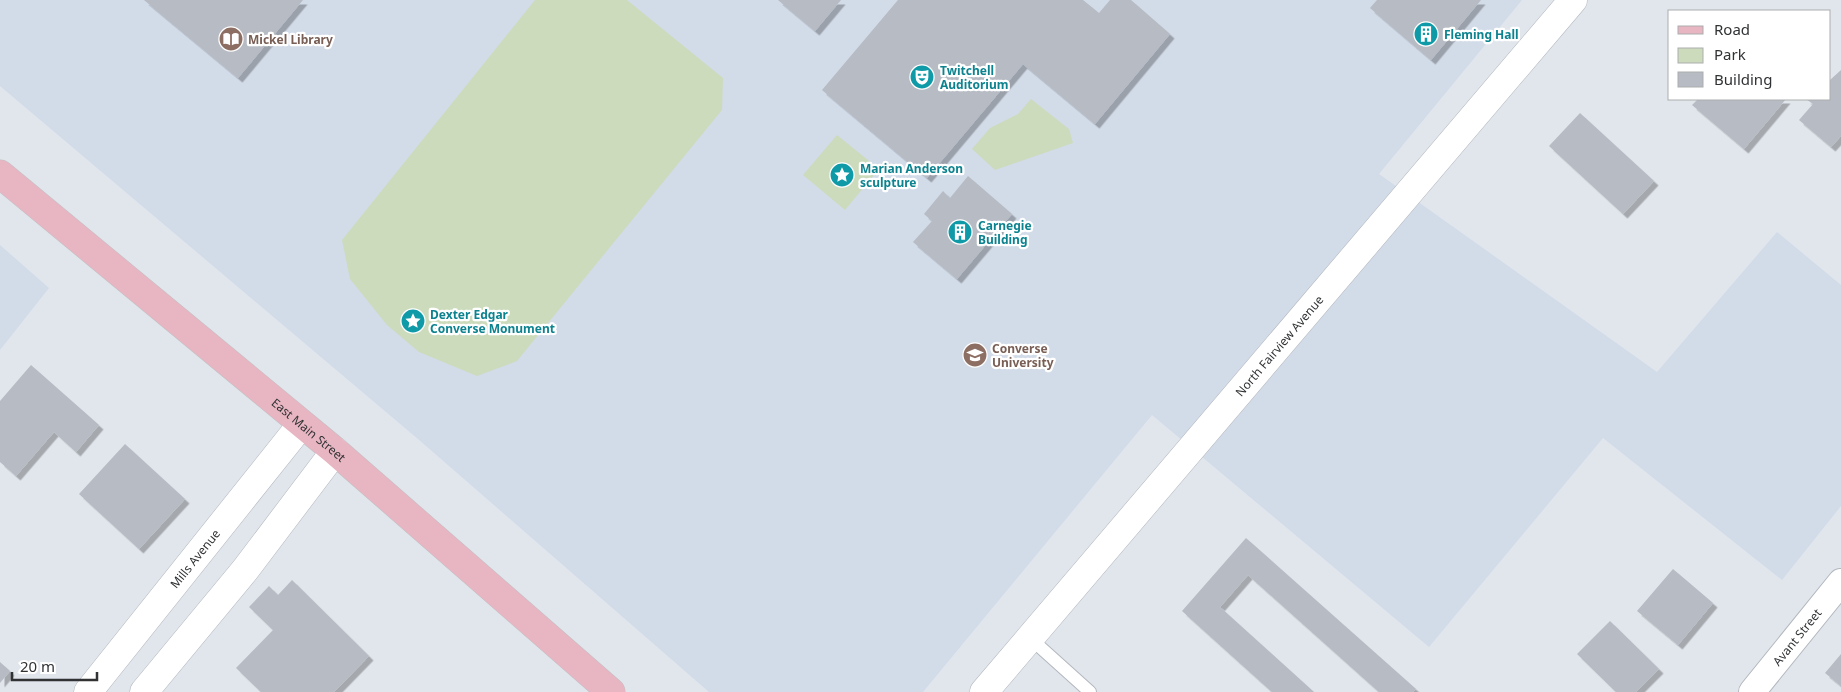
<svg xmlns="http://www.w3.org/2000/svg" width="1841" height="692" viewBox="0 0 1841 692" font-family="'Noto Sans',sans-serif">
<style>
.built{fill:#d2dbe8}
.green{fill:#ccdbbc}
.building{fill:#b7bbc3;filter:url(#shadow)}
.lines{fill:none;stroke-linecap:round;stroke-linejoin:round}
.service-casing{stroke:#b3b8bf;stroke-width:14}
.minor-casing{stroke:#b3b8bf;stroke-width:28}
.tertiary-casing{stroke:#b3b8bf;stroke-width:29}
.primary-casing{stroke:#c1c2c2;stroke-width:29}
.service{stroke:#fff;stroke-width:12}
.minor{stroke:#fff;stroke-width:26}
.tertiary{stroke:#fff;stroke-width:28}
.primary{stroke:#e8b5c2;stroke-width:28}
.labels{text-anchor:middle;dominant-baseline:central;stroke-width:4.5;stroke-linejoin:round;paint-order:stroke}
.culture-label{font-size:12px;font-weight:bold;fill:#0d838f;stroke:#fff;text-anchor:start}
.education-label{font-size:12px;font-weight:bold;fill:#785e54;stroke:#fff;text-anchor:start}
.street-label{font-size:12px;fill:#303234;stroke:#fff}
</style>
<defs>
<filter id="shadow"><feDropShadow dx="4.5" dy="4.5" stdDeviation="0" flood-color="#0004"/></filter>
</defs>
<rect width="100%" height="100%" fill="#e1e6ed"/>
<path class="built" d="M0,0H1522L1379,174L1657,372L1777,232L1841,285V506L1782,580L1603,438L1429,647L1152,415L923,692H709L418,439L0,86Z
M0,245L49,288L0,350Z"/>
<path class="green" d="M535,0H627L723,78L722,110L517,361L477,376L419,352L387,325L350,279L342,240Z
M1031,99L1069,129L1073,143L995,170L972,149L990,128L1018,114Z
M837,135L879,169L845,210L803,175Z"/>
<path class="building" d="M144,0H303L238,78Z
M778,0H841L815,31Z
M898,0H1083L1099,13L1110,0H1131L1170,34L1095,124L1023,64L927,178L822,90Z
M1377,0H1481L1431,60L1370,8Z
M1841,70V136L1831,147L1799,120L1813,104L1806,99H1830V80Z
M1698,99H1786L1744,149L1692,105Z
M1580,113L1654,181L1623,214L1549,146Z
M968,176L1012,214L957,279L913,242L932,221L924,214L943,191L950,198Z
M31,365L99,425L76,452L54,432L16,476L0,462V401Z
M125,444L185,499L139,549L79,494Z
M1246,538L1416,689L1413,692H1379L1248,575L1220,607L1314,692H1272L1182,611Z
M1673,569L1713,603L1678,645L1637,611Z
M292,580L369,656L334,692H261L236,668L273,630L249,607L269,586L278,595Z
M1610,621L1659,669L1636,692H1616L1577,654Z
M1841,654V686L1825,673Z
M0,662L10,671L0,683Z"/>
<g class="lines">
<defs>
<path id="service" d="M1030,638L1090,692"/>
<g id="minor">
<path id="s1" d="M1752,692L1841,582"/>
</g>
<g id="tertiary">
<path id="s2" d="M88,692L301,425"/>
<path d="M144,692L245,570L335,451"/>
<path id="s3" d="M984,692L1573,0"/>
</g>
<g id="primary">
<path id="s4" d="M0,174L335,451L611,692"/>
</g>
</defs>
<use href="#service" class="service-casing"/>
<use href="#minor" class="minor-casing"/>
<use href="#tertiary" class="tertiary-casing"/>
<use href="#primary" class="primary-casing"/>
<use href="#service" class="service"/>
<use href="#minor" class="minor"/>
<use href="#tertiary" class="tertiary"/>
<use href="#primary" class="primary"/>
</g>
<defs>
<symbol id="building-disc" viewBox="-11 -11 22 22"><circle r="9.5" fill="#0f9aa8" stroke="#fff"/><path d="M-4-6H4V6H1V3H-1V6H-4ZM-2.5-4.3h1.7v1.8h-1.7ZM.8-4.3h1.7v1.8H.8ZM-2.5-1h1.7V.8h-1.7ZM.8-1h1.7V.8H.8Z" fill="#fff"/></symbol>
<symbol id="library-disc" viewBox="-11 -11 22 22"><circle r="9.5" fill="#8d6e63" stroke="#fff"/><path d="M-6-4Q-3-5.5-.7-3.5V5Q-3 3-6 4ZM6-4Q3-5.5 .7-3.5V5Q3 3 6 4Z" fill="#fff"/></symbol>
<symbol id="theatre-disc" viewBox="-11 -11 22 22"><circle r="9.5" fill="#0f9aa8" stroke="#fff"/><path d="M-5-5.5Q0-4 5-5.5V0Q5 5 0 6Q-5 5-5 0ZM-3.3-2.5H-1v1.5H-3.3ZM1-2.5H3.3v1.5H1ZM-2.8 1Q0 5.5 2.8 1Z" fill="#fff"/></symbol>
<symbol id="sight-disc" viewBox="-11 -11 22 22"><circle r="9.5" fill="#0f9aa8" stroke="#fff"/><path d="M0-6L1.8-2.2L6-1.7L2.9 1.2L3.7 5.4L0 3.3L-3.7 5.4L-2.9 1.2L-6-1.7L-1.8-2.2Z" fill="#fff"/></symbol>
<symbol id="university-disc" viewBox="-11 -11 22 22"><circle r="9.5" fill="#8d6e63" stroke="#fff"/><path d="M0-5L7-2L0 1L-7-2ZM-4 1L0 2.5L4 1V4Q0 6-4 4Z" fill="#fff"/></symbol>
</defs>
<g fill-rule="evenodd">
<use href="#building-disc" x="1412" y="20" width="28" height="28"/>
<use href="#library-disc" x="217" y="25" width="28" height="28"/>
<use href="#theatre-disc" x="908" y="63" width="28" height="28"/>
<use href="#sight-disc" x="828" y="161" width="28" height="28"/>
<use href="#building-disc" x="946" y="218" width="28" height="28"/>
<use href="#sight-disc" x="399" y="307" width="28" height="28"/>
<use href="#university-disc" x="961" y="341" width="28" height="28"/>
</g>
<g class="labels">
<g class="culture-label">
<text x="1444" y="34">Fleming Hall</text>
<text x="940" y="70">Twitchell<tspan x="940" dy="14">Auditorium</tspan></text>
<text x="860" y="168">Marian Anderson<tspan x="860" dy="14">sculpture</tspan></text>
<text x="978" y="225">Carnegie<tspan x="978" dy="14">Building</tspan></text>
<text x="430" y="314">Dexter Edgar<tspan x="430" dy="14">Converse Monument</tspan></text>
</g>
<g class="education-label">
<text x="248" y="39">Mickel Library</text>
<text x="992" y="348">Converse<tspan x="992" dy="14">University</tspan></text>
</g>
<g class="street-label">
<text stroke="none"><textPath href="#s3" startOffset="455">North Fairview Avenue</textPath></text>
<text stroke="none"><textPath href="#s4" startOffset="401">East Main Street</textPath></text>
<text stroke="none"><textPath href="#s2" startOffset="171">Mills Avenue</textPath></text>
<text stroke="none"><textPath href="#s1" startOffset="71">Avant Street</textPath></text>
</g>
</g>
<rect x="1668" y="10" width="162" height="90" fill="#ffffff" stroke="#acadae"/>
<rect x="1678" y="26" width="25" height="8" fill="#e8b5c2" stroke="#acadae"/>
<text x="1714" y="35" font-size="15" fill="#303234">Road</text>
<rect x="1678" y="48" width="25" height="15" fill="#ccdbbc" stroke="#acadae"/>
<text x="1714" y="60" font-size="15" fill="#303234">Park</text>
<rect x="1678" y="72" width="25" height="15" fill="#b7bbc3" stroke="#acadae"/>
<text x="1714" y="85" font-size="15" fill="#303234">Building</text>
<path d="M12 672v8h85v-8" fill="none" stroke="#303234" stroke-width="2.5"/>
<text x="20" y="672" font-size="15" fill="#303234" stroke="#ffffff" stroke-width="4" paint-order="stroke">20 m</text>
</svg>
